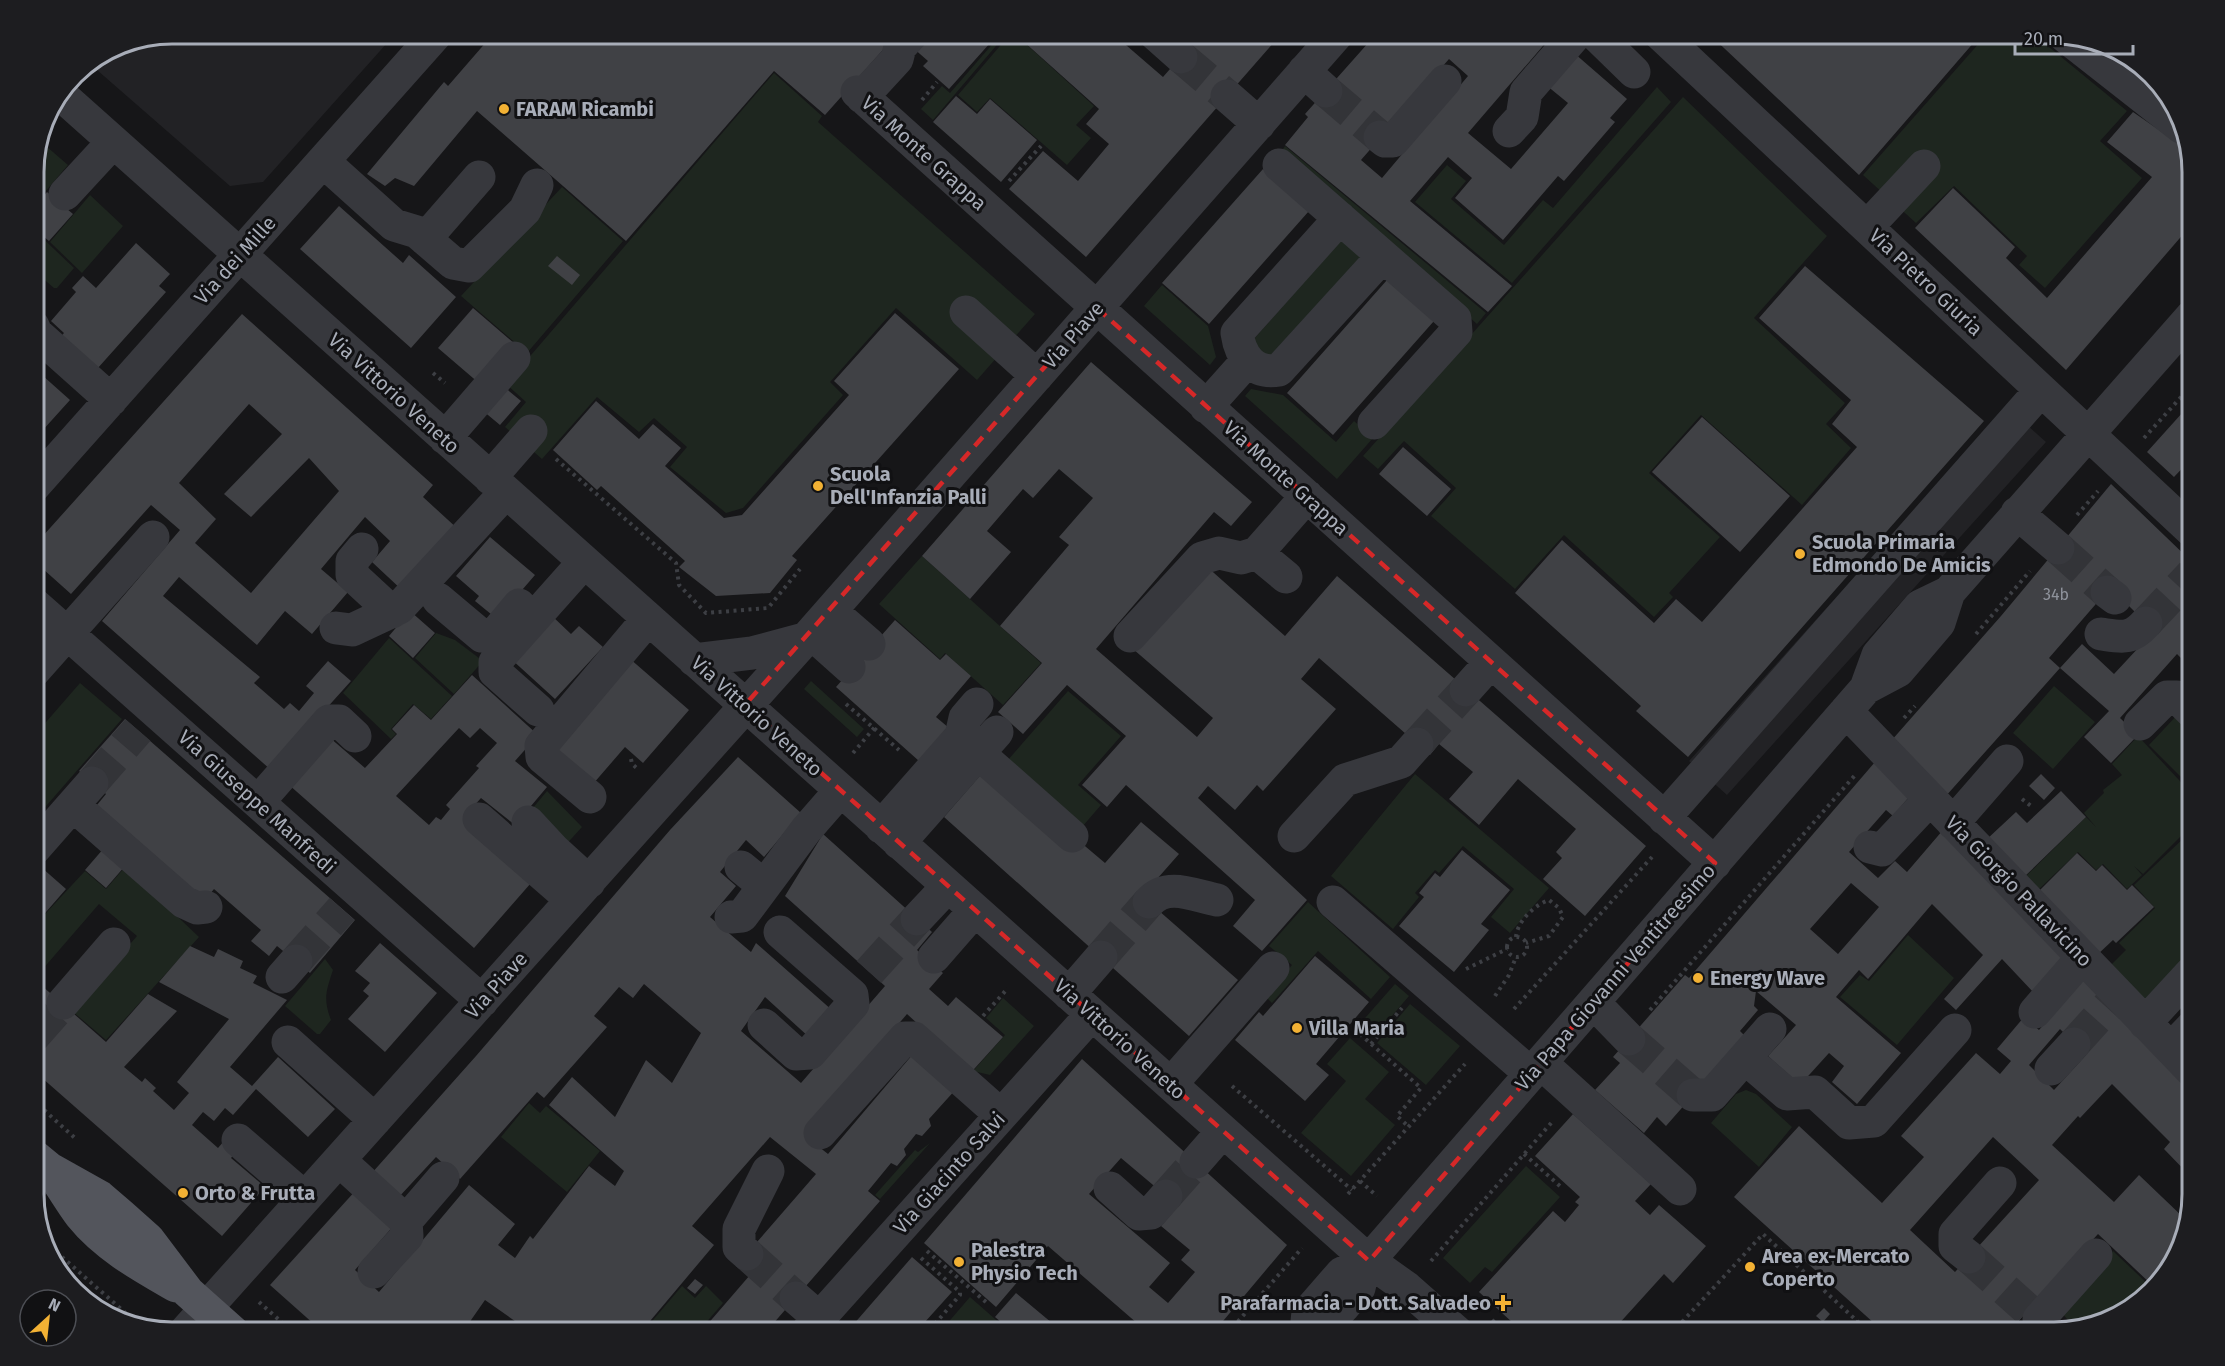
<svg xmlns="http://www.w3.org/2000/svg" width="2225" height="1366" viewBox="0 0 2225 1366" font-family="'Fira Sans',sans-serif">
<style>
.built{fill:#222225}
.green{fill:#1e261f}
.building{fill:#404145;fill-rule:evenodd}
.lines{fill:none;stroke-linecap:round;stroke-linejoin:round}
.minor-tunnel{stroke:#333438;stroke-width:33;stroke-dasharray:33 16;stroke-linecap:butt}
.path{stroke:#3d3f44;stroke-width:4;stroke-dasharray:3 4.5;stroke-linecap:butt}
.minor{stroke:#37383d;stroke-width:33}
.major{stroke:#53555c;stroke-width:33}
.marked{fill:none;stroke:#d62828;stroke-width:4.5;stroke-dasharray:12 8;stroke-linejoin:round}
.poi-dot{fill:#f2b134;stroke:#111113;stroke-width:2}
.labels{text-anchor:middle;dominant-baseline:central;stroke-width:6;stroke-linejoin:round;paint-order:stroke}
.number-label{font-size:16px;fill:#8e929b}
.poi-label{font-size:20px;font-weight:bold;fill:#a8adb8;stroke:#111113;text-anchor:start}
.street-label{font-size:20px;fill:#a8adb8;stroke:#111113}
.rim{fill:none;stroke:#a8adb8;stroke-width:3}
</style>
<rect width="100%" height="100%" fill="#161618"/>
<path class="built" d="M171,33H396L263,182L230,186L89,63L119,43Z
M2007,407L2046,442L1727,795L1689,761Z"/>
<path class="green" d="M1002,33H1007L933,120L921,109L942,86L950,93Z
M1011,33H1014L1094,106L1076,125L1091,138L1067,165L990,98L977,112L958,95Z
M1988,33H2032L2127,111L2100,141L2142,178L2045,288L2019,265L2027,256L1954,186L1916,223L1863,175Z
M774,73L822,116L818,122L1035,314L977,380L896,308L830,382L843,395L743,508L726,513L670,467L687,447L654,418L639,432L597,397L542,459L505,427L526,402L506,384Z
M1657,87L1671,102L1512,283L1415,202L1447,165L1466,181L1451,199L1504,245L1543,200L1553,208Z
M1683,97L1827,236L1754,318L1845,403L1826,424L1851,448L1802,505L1701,415L1649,473L1720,537L1669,593L1673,597L1654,617L1564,535L1515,589L1431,516L1456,488L1404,441L1378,469L1363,456Z
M39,140L68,165L33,206V163Z
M1285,146L1486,313L1477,324L1283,149Z
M562,187L623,241L527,353L461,296Z
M90,195L123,226L82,273L50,242Z
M33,229L74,268L57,288H54L33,270Z
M1345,236L1365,253L1272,359L1263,357L1252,341Z
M1162,285L1208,326L1216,357L1210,365L1144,306Z
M1251,389L1283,395L1336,442L1354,421L1373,438L1337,479L1245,396Z
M922,556L1041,663L1003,705L945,653L940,659L879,604Z
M436,633L455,640L483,661L454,694L415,658Z
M389,638L452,696L431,719L413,704L391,729L396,734L391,739L343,693Z
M811,681L864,729L857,737L804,689Z
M80,683L122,719L33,821V737Z
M2054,686L2095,722L2053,769L2013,733Z
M1068,691L1121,736L1078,785L1101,805L1082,827L1007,761Z
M2180,712L2192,723V748L2185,756L2192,762V788L2149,745Z
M2138,736L2192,794V825L2143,874L2134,866L2142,875L2127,889L2103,864L2096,870L2078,852L2036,892L2024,878L2086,817L2096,827L2084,813L2104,793L2103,790L2122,775L2112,764Z
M1415,774L1549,888L1510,933L1491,917L1514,889L1463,846L1439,873L1435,870L1415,893L1419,897L1393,929L1331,876Z
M547,791L582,827L562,849L527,815Z
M2186,836L2192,842V994L2163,1023L2108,968L2126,950L2119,943L2155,908L2134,885Z
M125,867L199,937L106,1040L72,1011L137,936L99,904L35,978L33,927L85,871L106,889Z
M1308,902L1390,977L1371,999L1318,951L1272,1003L1265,996L1292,965L1269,946Z
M1908,935L1954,978L1897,1045L1840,997L1860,975L1869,981Z
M325,959L333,970C326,991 323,999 331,1020L320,1034H317L285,1006Z
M1395,984L1409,996L1373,1038L1358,1026Z
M1003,998L1034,1026L990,1075L973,1071L1005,1035L986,1018Z
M1410,1004L1460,1046L1426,1085L1377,1043Z
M1350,1038L1389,1072L1365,1099L1395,1125L1351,1176L1301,1133L1346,1081L1327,1064Z
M1746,1090L1756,1094L1792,1127L1759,1167L1711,1123L1736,1094Z
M529,1103L540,1113L546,1106L600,1151L567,1192L501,1137Z
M930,1143L880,1199L875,1195L915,1150L918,1152Z
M1526,1166L1560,1197L1492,1272L1485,1267L1470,1283L1443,1258Z
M2113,1251L2151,1287L2123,1314L2081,1326L2067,1319L2061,1312Z
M682,1286L695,1298L706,1286L723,1303L697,1333H642Z
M970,1297L1011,1333H939Z"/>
<path class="building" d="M494,33H898L825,115L774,71L626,241L477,111L414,186L395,178L385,186L367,174L444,82L448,86Z
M925,33H999L949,89L923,66L928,61L912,47Z
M1014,33H1112L1163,77L1197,38L1203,42L1211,33H1282L1086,257L1009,189L1043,151L1078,181L1109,144L1086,124L1099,109Z
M1377,33H1554L1468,133L1511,169L1568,103L1546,85L1574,53L1627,99L1610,118L1615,122L1564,181L1558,176L1503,240L1455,198L1472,178L1448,157L1410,201L1512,286L1488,312L1285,145L1308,117L1305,114ZM1449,59L1468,76L1382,178L1361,160Z
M1708,33H1823L1830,40L1836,33H1982L1859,175Z
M2107,47L2123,52L2130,59L2126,63Z
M956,96L977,114L990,99L1037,140L1001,182L933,122Z
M2133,112L2188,150L2192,163V224L2066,370L1915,228L1953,188L2015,247L2006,258L2047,298L2152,177L2107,142Z
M1263,169L1309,211L1209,324L1162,283Z
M47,192L73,214L49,241L33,228V208Z
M339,206L403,263L409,255L456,297L411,348L300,249Z
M136,243L170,274L159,286L166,292L97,369L57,341L64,333L51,321L76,292L72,288L83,276L96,288Z
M557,256L580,275L572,285L548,266Z
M1805,266L1984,421L1688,757L1636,711L1641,706L1515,593L1562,540L1654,623L1676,599L1702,622L1857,447L1832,424L1851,400L1759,318Z
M1387,280L1434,321L1333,435L1287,393Z
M473,308L515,344L480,384L438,348Z
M895,313L959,369L792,556L797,560L770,593L716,596L679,567L685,561L601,486L597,490L553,450L596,401L639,439L653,424L681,448L665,466L724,518L742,515L849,395L834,381Z
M242,314L433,485L423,497L459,530L403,591L372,562L390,541L365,517L321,569L348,592L312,634L285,611L257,645L179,577L163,596L260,677L254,683L284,709L290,703L299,711L314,693L306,686L328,661L351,681L271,770L102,621L180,530L151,505L71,594L33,560V547ZM249,404L282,434L224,494L251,517L309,458L339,491L251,593L195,543L216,519L179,483Z
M1091,362L1252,502L1231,526L1214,512L1096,649L1197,737L1213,718L1133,649L1205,565L1285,636L1337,576L1646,846L1585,916L1543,879L1562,858L1556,852L1576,829L1518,779L1479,825L1449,799L1473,772L1439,744L1430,755L1319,658L1301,679L1336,709L1263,791L1257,785L1235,810L1208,786L1198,798L1307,900L1262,951L1233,926L1255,900L1126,785L1107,807L1082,785L1126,736L1067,685L1023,734L998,712L1042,663L1000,626L1069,545L1059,537L1093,498L1059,469L1033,498L1023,489L987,531L1011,552L970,599L922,556Z
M33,367L70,400L33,441Z
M503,386L521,401L500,425L482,410Z
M2192,402V458L2174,477L2147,452Z
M1702,417L1790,496L1740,552L1652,472Z
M1403,447L1451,489L1427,516L1379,474Z
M2111,484L2192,562V669L2177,654L2120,718L2138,735L2111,763L2084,737L2109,711L2060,668L1945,797L1891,741L2001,616ZM2115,582L2131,595L2125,602L2154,631L2114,674L2082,644L2060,668L2049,658Z
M490,537L535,575L497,619L475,601L479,596L456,576Z
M410,611L435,633L413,658L389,636Z
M550,614L571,634L579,626L603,647L555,699L510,658Z
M895,620L940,660L946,654L971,676L936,717L949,728L919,761L836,687Z
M629,658L689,710L643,763L625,747L593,784L551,748Z
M472,675L538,735L515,761L547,787L515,825L481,798L464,817L531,883L474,948L288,784L329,737L365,768L397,734L392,729L414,705L431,720ZM459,728L470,738L480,728L497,743L476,766L479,768L446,805L450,809L441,820L436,817L429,825L396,796Z
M125,719L355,920L310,973L277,946L269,956L251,941L261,930L214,889L205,900L97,805L106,794L79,771Z
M738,757L801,813L764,857L746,840L720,872L736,886L710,917L751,952L756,943L833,1011L810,1038L765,997L741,1031L801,1083L885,986L785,896L823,834L932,932L917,950L943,973L929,989L948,1006L956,997L1003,1037L929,1119L931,1126L922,1136L916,1134L904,1149L906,1155L897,1166L891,1163L868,1191L880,1201L765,1333H700L750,1275L737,1265L816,1174L770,1137L692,1226L714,1245L640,1333H532L485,1300L462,1333H324L270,1285L357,1189L396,1223L355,1270L379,1292L469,1185L515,1224L498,1245L515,1258L530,1236L533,1239L589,1166L615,1186L624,1171L549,1105L572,1077L615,1117L646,1060L672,1083L701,1033L644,984L633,998L619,987L594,1016L607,1027L544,1098L537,1092L460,1179L436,1157L398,1198L371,1174L476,1056L670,830ZM907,1014L954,1057L913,1054L828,1154L804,1135Z
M1875,762L1909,797L1893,816L1886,810L1849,852L1878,878L1895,861L1907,872L1943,830L2067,957L2034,993L2002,959L1956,1010L1944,999L1983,955L1932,904L1868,979L1859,970L1836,997L1901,1053L1857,1104L1832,1082L1844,1066L1829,1053L1800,1085L1768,1056L1796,1025L1756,991L1754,1006L1758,1010L1740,1031L1745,1036L1666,1126L1657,1117L1644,1133L1595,1090L1620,1063L1613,1057L1685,975L1689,978ZM1851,883L1879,907L1838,954L1810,929Z
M984,771L1079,841L1105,863L1141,822L1179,854L1142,896L1238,980L1189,1036L944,817Z
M2041,774L2055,788L2044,800L2029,786Z
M2061,791L2086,817L2022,879L1986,840L2016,812L2027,823Z
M104,848L125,866L106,888L85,870Z
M1462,850L1510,890L1481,924L1489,930L1454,972L1399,926L1424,897L1419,893L1435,873L1440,877Z
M2077,853L2096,871L2102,865L2127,890L2132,885L2154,907L2116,943L2113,940L2096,956L2037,893Z
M33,860L66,889L33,927Z
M380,943L437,993L385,1052L348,1019L369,996L363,991L370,983L355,971Z
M190,946L214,957L218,949L243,961L240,968L257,976L253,983L287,1000L230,1067L252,1086L278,1057L335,1109L308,1137L256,1089L233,1115L225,1108L214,1121L203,1112L192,1125L218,1148L224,1141L236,1152L231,1158L265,1187L222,1236L33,1070V978L106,1042L148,994L177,1011L124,1067L142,1082L145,1078L156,1088L153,1091L174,1110L189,1093L177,1082L229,1019L159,982Z
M1315,956L1369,1002L1316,1064L1329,1075L1305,1101L1235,1040L1259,1012L1263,1016Z
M2085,977L2192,1088V1178L2164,1149L2170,1142L2112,1084L2080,1118L2078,1116L2052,1145L2114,1202L2139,1175L2185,1219L2173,1264L2152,1285L2098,1234L2014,1326L2021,1333H1885L1734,1197L1799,1126L1882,1203L1924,1157L1901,1136L1976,1053L2000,1074L2011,1061L1997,1049L2024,1017L2039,1030ZM2060,1029L2086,1055L2054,1090L2029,1065ZM1993,1137L2039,1180L1955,1272L1910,1230Z
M1082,1059L1287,1245L1213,1333H1129L1138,1324L1048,1246L996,1307L924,1243ZM1121,1158L1178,1206L1161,1226L1190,1250L1181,1260L1195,1272L1168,1303L1149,1287L1170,1263L1089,1194Z
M1573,1114L1651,1184L1635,1201L1650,1215L1659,1205L1706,1246L1673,1283L1664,1274L1616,1327L1624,1333H1524L1479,1292L1553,1211L1565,1222L1579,1205L1575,1202L1580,1197L1535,1156Z
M912,1257L952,1292L915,1333H846Z
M63,1273L91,1297L115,1318L102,1314L62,1274Z
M695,1279L703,1285L695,1294L687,1288Z
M1016,1293L1064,1333H1014L995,1317Z
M1824,1308L1830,1314L1823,1322L1816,1316Z"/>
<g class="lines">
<path class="minor-tunnel" d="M1181,57L1227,96
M1326,91L1380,137
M2058,548L2107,592
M2146,623L2192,574
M1417,744L1466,690
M92,783L138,730
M1101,957L1149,902
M296,961L342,909
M869,972L917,919
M33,1037L63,1003
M1629,1039L1693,1095
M2074,1044L2111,1003
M1166,1196L1196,1162
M747,1254L796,1298
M1969,1257L2028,1310"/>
<path class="path" d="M922,100L937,82
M1009,181L1041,146
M433,373L445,383
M2144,438L2192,385
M556,459L676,563L679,585L706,613L768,608L800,569
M2184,474L2192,466
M2077,515L2098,491
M33,532L42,523
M1976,634L2030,571
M846,704L899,750
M1904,718L1915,706
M853,753L875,727
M631,759L632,764L639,770
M2022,799L2031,806
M1516,937C1517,922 1534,905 1549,900L1559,908L1563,917L1549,936L1526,943
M1507 947a10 10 0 1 1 20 0a10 10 0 1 1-20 0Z
M1466,969L1507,949
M1495,996L1509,975L1516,957
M1514,1009L1652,857
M1650,1010L1856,774
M983,1016L1008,988
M1360,1034L1421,1088L1397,1116L1408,1126
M1371,1044L1402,1008
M1232,1086L1352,1190
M33,1100L76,1139
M1524,1154L1560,1186
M1360,1181L1377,1196
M1348,1194L1465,1064
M43,1235L54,1245
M45,1242L138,1324
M927,1251L987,1303
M921,1258L960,1292V1295L927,1333
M1431,1261L1552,1122
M259,1302L294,1333
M1492,1320L1507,1333
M1228,1333L1302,1248
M1672,1333L1763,1234L1870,1333
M1847,1333L1858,1321"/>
<path class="minor" d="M1154,33L1181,57
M1594,33L1634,72
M1659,33L2192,531
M2065,36L2181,127
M1304,71L1326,91
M857,92L1715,863
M60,94L1369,1261L1407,1288L1458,1333
M1227,96L1259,124
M862,97L897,59L900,47L913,33
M1509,131L1522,117L1526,92L1577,33
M1380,137L1385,141H1393L1445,81
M324,162L394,225L417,232L453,263L469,266L525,210L537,185
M1279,165L1455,319L1456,332L1374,423
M65,194L113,142
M1340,218L1237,333C1240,355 1253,375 1279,370L1383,256
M1867,227L1924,166
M425,239L479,177
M966,312L1037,376
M33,326L36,333L111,400
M1206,407L1248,360
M445,438L514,358
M490,478L531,431
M33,487L437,33
M2017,513L2058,548
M362,549L352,561V575L392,612
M1257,553L1286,577
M2107,592L2115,598
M438,599L482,636L494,635L519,605
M33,603L482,1001
M831,611L869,644
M336,628L352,630L399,608L506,492
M811,633L849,667
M2101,634C2122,637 2131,640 2146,623
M1130,636L1202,558L1219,553L1241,558L1257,553L1307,496
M694,660L752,653L808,638
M33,672L153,537
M1866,688L1898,671L1916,650L1939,623L1949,592
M1466,690L1491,662
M538,710L495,672V662L584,562
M1846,711L2192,1071
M2140,724L2167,697H2177L2192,712
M978,753L1072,836
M590,797L542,757L541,746L648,619
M258,802L329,721H339L355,736
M73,805L184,902L197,908L206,907
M1664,818L2041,390
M479,819L572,900
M528,822L554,850L589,882
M1953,823L2007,761
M881,827L961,736L965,718L977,704
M1294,836L1345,780L1401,762L1417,744
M899,843L997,732
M1870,847L1882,850L1930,799
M34,849L92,783
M741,867L764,886
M1149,902C1167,882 1193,895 1217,900
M1333,902L1531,1074
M731,917L742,916L806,830L840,791
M917,919L948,886
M934,957L975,910
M282,977L296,961
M1069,994L1101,957
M63,1003L114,944
M1594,1003L1629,1039
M2035,1012L2082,958
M2145,1023L2192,972
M764,1025L796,1054L810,1053L853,1004L852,995L780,932
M288,1042L375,1120
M2171,1049L2192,1027
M1745,1058L1787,1094L1815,1092L1849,1123L1874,1121L1955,1030
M1541,1063L1680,1189
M2051,1069L2074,1044
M1171,1084L1273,968
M1693,1095H1712L1770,1029
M820,1133L905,1038H914L1001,1115
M238,1140L305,1198
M339,1160L406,1221
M1196,1162L1223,1131
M33,1184L47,1167
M1110,1188L1139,1214L1151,1213L1166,1196
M747,1254L739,1247V1229L768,1171
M1969,1257L1955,1246V1234L2000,1183
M374,1272L407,1236L406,1221L443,1178
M796,1298L819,1318
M2039,1319L2096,1255
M1306,1331L1308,1312L1342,1273L1364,1266
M184,1333L811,633L1338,33
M806,1333L1092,1014
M1306,1333L1326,1326L1343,1307L1359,1288L1364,1266L1846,711L1866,688L1878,655L1920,606L1949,592L2192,316"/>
<path class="major" d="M33,1155L50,1169L100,1197L121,1215L148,1239L188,1292L234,1333
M52,1173C62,1187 71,1203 81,1216C106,1247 143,1267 176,1286"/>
</g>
<path class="marked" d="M1097,308L1715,863L1369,1261L745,705Z"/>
<g class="poi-dot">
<circle cx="504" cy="109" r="6"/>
<circle cx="818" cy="486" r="6"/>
<circle cx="1800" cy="554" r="6"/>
<circle cx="1698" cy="978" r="6"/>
<circle cx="1297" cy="1028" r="6"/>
<circle cx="183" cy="1193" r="6"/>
<circle cx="959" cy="1262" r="6"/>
<circle cx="1750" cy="1267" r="6"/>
<path d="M1500 1294h6v6h6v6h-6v6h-6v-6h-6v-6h6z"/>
</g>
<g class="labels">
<g class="number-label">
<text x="2056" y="594">34b</text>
</g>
<g class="poi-label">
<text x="516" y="109">FARAM Ricambi</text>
<text x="830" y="474">Scuola<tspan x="830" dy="23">Dell'Infanzia Palli</tspan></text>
<text x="1812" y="542">Scuola Primaria<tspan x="1812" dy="23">Edmondo De Amicis</tspan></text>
<text x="1710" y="978">Energy Wave</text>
<text x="1309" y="1028">Villa Maria</text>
<text x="195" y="1193">Orto &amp; Frutta</text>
<text x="971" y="1250">Palestra<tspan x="971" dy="23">Physio Tech</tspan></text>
<text x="1762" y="1256">Area ex-Mercato<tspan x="1762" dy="23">Coperto</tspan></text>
<text x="1491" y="1303" text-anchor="end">Parafarmacia - Dott. Salvadeo</text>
</g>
<g class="street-label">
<text transform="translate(924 153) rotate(42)">Via Monte Grappa</text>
<text transform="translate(235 260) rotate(-48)">Via dei Mille</text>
<text transform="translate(1926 282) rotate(43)">Via Pietro Giuria</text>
<text transform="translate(1073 335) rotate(-49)">Via Piave</text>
<text transform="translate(394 393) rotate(42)">Via Vittorio Veneto</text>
<text transform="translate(1286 478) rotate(42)">Via Monte Grappa</text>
<text transform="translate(757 716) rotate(42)">Via Vittorio Veneto</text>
<text transform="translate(257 802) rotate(42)">Via Giuseppe Manfredi</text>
<text transform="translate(2019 891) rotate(46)">Via Giorgio Pallavicino</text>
<text transform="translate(1615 977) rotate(-49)">Via Papa Giovanni Ventitreesimo</text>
<text transform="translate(496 985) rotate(-48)">Via Piave</text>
<text transform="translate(1120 1039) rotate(42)">Via Vittorio Veneto</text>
<text transform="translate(949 1173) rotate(-48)">Via Giacinto Salvi</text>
</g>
</g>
<path d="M0 0H2225V1366H0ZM172 44H2054A128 128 0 0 1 2182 172V1194A128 128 0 0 1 2054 1322H172A128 128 0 0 1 44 1194V172A128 128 0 0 1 172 44Z" fill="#1d1d20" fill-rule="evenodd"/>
<path class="rim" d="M172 44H2054A128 128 0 0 1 2182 172V1194A128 128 0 0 1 2054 1322H172A128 128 0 0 1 44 1194V172A128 128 0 0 1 172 44Z"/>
<g transform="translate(48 1318) rotate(27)"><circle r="28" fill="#111113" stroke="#4d4f55" stroke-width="1.5"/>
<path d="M0-4.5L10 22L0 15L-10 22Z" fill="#f2b134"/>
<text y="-9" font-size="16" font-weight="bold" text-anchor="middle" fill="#a8adb8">N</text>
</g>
<path d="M2015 45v9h118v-9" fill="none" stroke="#a8adb8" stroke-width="3"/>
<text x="2024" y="45" font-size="18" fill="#a8adb8" stroke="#111113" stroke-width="4.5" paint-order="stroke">20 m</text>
</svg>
